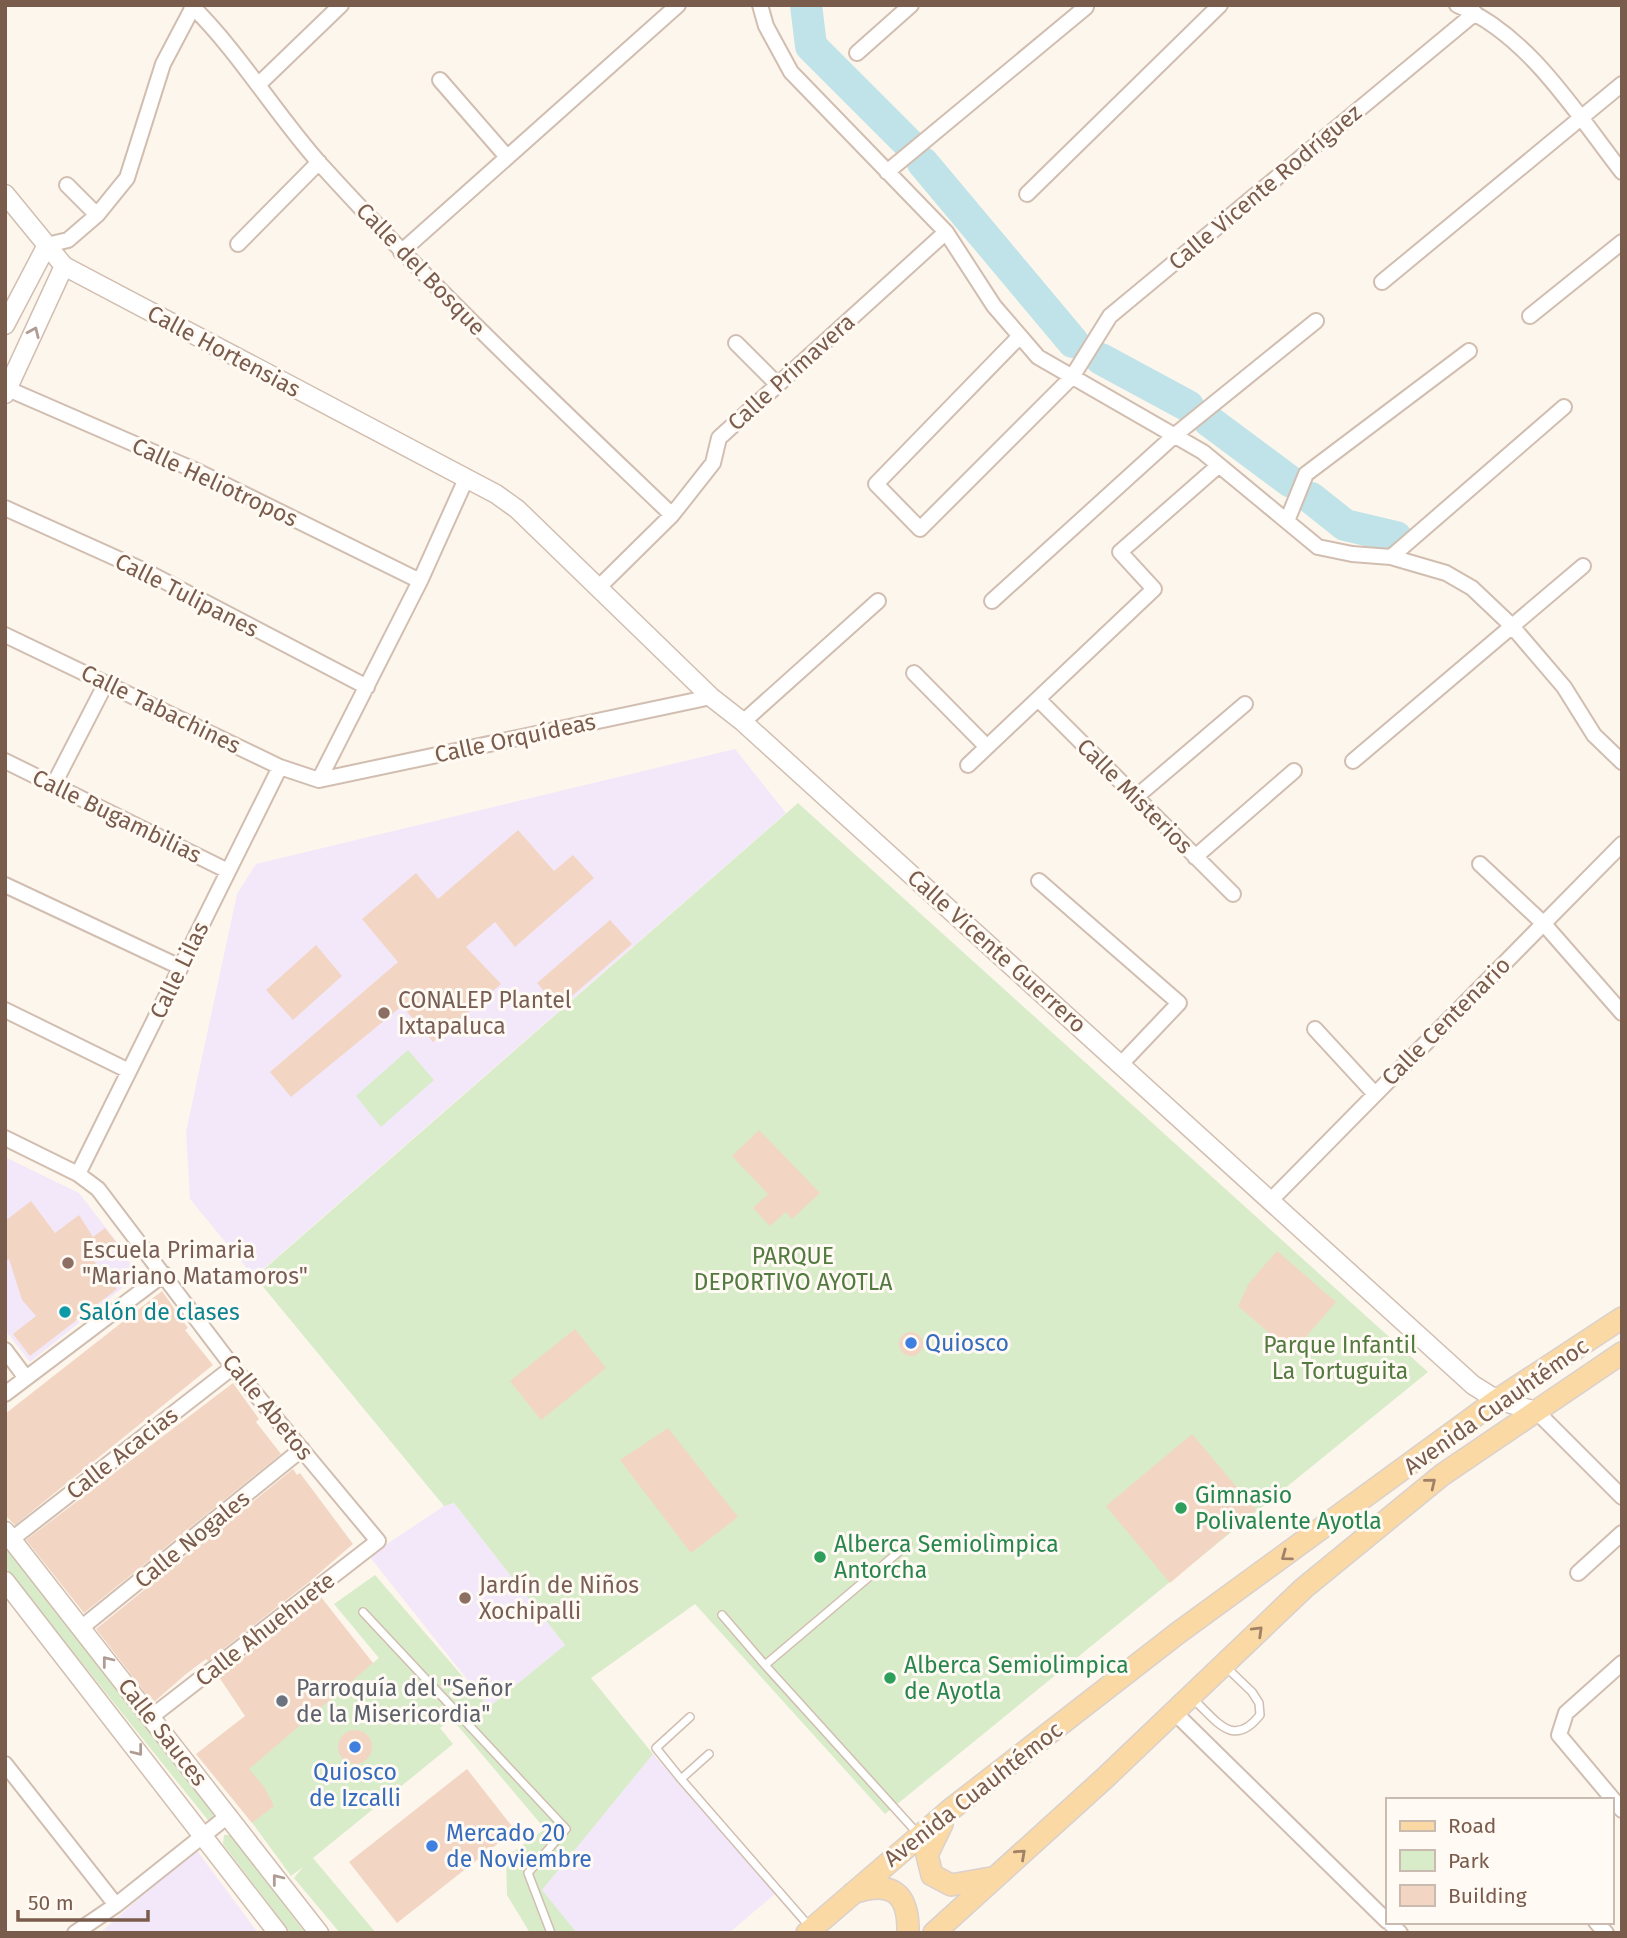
<svg xmlns="http://www.w3.org/2000/svg" width="1627" height="1938" viewBox="0 0 1627 1938" font-family="'Fira Sans',sans-serif">
<style>
.education{fill:#f3e8fa}
.green{fill:#d8ecc9}
.lines{fill:none;stroke-linecap:round;stroke-linejoin:round}
.river{stroke:#bfe3e8;stroke-width:32}
.building{fill:#f3d5c3}
.service-casing{stroke:#d1beb0;stroke-width:10}
.minor-casing{stroke:#d1beb0;stroke-width:18}
.tertiary-casing{stroke:#d1beb0;stroke-width:21}
.primary-casing{stroke:#dad1cd;stroke-width:24}
.service{stroke:#fff;stroke-width:7}
.minor{stroke:#fff;stroke-width:14}
.tertiary{stroke:#fff;stroke-width:18}
.primary{stroke:#fbd9a5;stroke-width:21}
.oneway{stroke:#af9d94}
.oneway2{stroke:#a18267}
.education-dot{fill:#8d6e63;stroke:#fffaf3;stroke-width:2.5}
.culture-dot{fill:#0f9aa8;stroke:#fffaf3;stroke-width:2.5}
.shop-dot{fill:#3f7fe0;stroke:#fffaf3;stroke-width:2.5}
.leisure-dot{fill:#2e9e5b;stroke:#fffaf3;stroke-width:2.5}
.worship-dot{fill:#6b7280;stroke:#fffaf3;stroke-width:2.5}
.labels{text-anchor:middle;dominant-baseline:central;stroke-width:6;stroke-linejoin:round;paint-order:stroke}
.street-label{font-size:23px;fill:#7a5c4d;stroke:#fffaf3}
.education-label{font-size:23px;fill:#785e54;stroke:#fffaf3;text-anchor:start}
.park-label{font-size:23px;fill:#537a41;stroke:#fffaf3}
.culture-label{font-size:23px;fill:#0d838f;stroke:#fffaf3;text-anchor:start}
.shop-label{font-size:23px;fill:#366cbe;stroke:#fffaf3;text-anchor:start}
.leisure-label{font-size:23px;fill:#27864d;stroke:#fffaf3;text-anchor:start}
.worship-label{font-size:23px;fill:#5b616d;stroke:#fffaf3;text-anchor:start}
</style>
<rect width="100%" height="100%" fill="#fdf6ec"/>
<path class="education" d="M735,749L786,813L254,1277L190,1199L186,1132L237,894L256,864Z
M5,1157L79,1193L123,1250L137,1276L30,1362L5,1330Z
M454,1503L565,1645L489,1707L369,1556L444,1506Z
M653,1754L775,1894L729,1933H577L541,1890Z
M195,1848L258,1933H100Z"/>
<path class="green" d="M798,803L1428,1372L885,1814L695,1604L591,1678L653,1754L542,1890L577,1933H530L507,1895L506,1857L545,1829L452,1719L440,1728L453,1744L313,1858L376,1933H340L294,1878L303,1867L291,1876L224,1784L379,1658L334,1604L375,1575L489,1707L565,1645L454,1503L444,1506L255,1277Z
M408,1050L434,1080L381,1127L356,1096Z
M5,1547L209,1805L215,1818L211,1824L5,1567Z
M224,1835H232L305,1933H291L223,1844Z"/>
<g class="lines">
<path class="river" d="M806,5L811,46L910,145
M923,163L1073,342
M1101,359L1188,406
M1209,421L1291,482
M1311,498L1345,525L1396,537"/>
</g>
<path class="building" d="M518,830L554,871L573,855L594,878L515,947L495,922L466,947L501,984L433,1042L402,1006L291,1097L270,1072L398,962L362,919L416,873L438,899Z
M610,920L632,944L558,1008L537,983Z
M316,945L342,976L293,1020L266,990Z
M759,1130L820,1193L792,1219L786,1212L770,1226L753,1208L768,1194L732,1156Z
M31,1201L55,1233L79,1215L93,1237L105,1228L116,1242L93,1260L117,1289L30,1356L13,1334L36,1316L22,1300L9,1259L5,1262V1221Z
M1277,1251L1336,1302L1292,1353L1238,1306L1249,1283Z
M162,1291L188,1328L185,1330L213,1365L15,1525L5,1515V1414Z
M575,1329L606,1368L541,1420L510,1381Z
M899 1344a12 12 0 1 1 24 0a12 12 0 1 1-24 0Z
M233,1383L259,1419L256,1422L281,1454L84,1613L26,1540Z
M668,1428L738,1517L691,1553L620,1460Z
M1192,1434L1256,1510L1170,1583L1106,1506Z
M293,1469L297,1475L300,1473L353,1544L309,1582L208,1661L206,1659L186,1674L153,1703L96,1629Z
M321,1597L373,1663L249,1769L264,1787L274,1806L252,1823L196,1754L245,1716L219,1677Z
M338 1747a17 17 0 1 1 34 0a17 17 0 1 1-34 0Z
M467,1769L515,1830L397,1923L349,1862Z"/>
<g class="lines">
<defs>
<path id="service" d="M908,1544L765,1665L919,1835
M363,1612L566,1829L528,1873L551,1933
M722,1615L765,1665
M1193,1699C1217,1721 1233,1749 1260,1715L1259,1703L1252,1692L1225,1666
M709,1754L681,1779L809,1926
M681,1779L656,1748L690,1717"/>
<path id="minor" d="M191,5C240,53 276,115 322,166C433,288 553,401 672,515
M760,5L766,26L791,72L946,232L994,306L1038,357L1203,452L1318,547L1352,554L1391,557L1446,573L1472,588L1511,625L1564,687L1594,735L1622,762
M1457,5C1529,35 1576,113 1622,172
M857,53L911,5
M440,80L507,157
M259,84L341,5
M887,172L1086,7
M67,185L97,215
M1027,194L1220,5
M238,244L319,162
M47,245L68,240L97,215L127,178L163,64L193,7
M401,252L678,5
M1382,282L1622,84
M1530,316L1622,242
M1020,336L876,484L920,529L1072,377L1110,316L1475,13
M736,343L778,385
M8,389L199,472L420,581
M5,508L147,572L367,687
M1287,521L1306,474L1469,351
M1391,557L1564,407
M598,588L672,515L713,463L719,438L946,232
M992,601L1175,435L1316,321
M5,635L280,767L319,780
M914,673L987,747
M1038,699L1233,894
M743,722L878,601
M5,761L228,871
M1353,761L1583,566
M968,765L1154,589L1120,552L1218,466
M319,780L711,697
M319,780L420,581L466,479
M54,784L106,683
M1136,797L1245,704
M1195,857L1294,771
M1480,864L1544,924L1622,1013
M1039,881L1179,1003L1122,1063
M5,885L180,967
M5,1010L129,1071
M1315,1029L1374,1093
M5,1138L78,1174L98,1189L233,1367L378,1541L151,1717
M78,1174L280,767
M1272,1199L1622,844
M5,1350L26,1378
M5,1394L164,1274
M1536,1411L1622,1497
M12,1539L233,1367
M1578,1573L1622,1533
M81,1628L302,1449
M1622,1663L1566,1713L1559,1735L1622,1810
M1174,1712L1387,1921
M5,1764L116,1905
M1389,1922L1400,1933
M1596,1922L1606,1933
M75,1933L116,1905L229,1815"/>
<path id="tertiary" d="M5,194L64,266L496,494L517,509L711,697L743,722L1473,1385L1497,1400L1536,1411
M5,325L47,245
M5,394L64,266
M5,1531L319,1933
M5,1581L278,1933"/>
<path id="primary" d="M942,1824L927,1855L932,1875L951,1885L991,1878
M853,1893C891,1880 909,1892 908,1933
M807,1933L950,1810L1178,1633L1497,1400L1622,1318
M934,1933L1106,1777L1304,1588L1442,1475L1622,1353"/>
</defs>
<use href="#service" class="service-casing"/>
<use href="#minor" class="minor-casing"/>
<use href="#tertiary" class="tertiary-casing"/>
<use href="#primary" class="primary-casing"/>
<use href="#service" class="service"/>
<use href="#minor" class="minor"/>
<use href="#tertiary" class="tertiary"/>
<use href="#primary" class="primary"/>
</g>
<defs><path id="oneway-chevron" d="M-2-3.5L2.5 0L-2 3.5" fill="none" stroke-width="1.6" stroke-linecap="round" stroke-linejoin="round" transform="scale(1.75)"/></defs>
<g class="oneway">
<use href="#oneway-chevron" transform="translate(34 332) rotate(-66)"/>
<use href="#oneway-chevron" transform="translate(107 1661) rotate(-128)"/>
<use href="#oneway-chevron" transform="translate(138 1751) rotate(52)"/>
<use href="#oneway-chevron" transform="translate(277 1879) rotate(-128)"/>
</g>
<g class="oneway2">
<use href="#oneway-chevron" transform="translate(1431 1483) rotate(-39)"/>
<use href="#oneway-chevron" transform="translate(1286 1556) rotate(144)"/>
<use href="#oneway-chevron" transform="translate(1258 1631) rotate(-44)"/>
<use href="#oneway-chevron" transform="translate(1021 1854) rotate(-42)"/>
</g>
<g class="education-dot">
<circle cx="384" cy="1013" r="7"/>
<circle cx="68" cy="1263" r="7"/>
<circle cx="465" cy="1598" r="7"/>
</g>
<circle class="culture-dot" cx="65" cy="1312" r="7"/>
<g class="shop-dot">
<circle cx="911" cy="1343" r="7"/>
<circle cx="355" cy="1747" r="7"/>
<circle cx="432" cy="1846" r="7"/>
</g>
<g class="leisure-dot">
<circle cx="1181" cy="1508" r="7"/>
<circle cx="820" cy="1557" r="7"/>
<circle cx="890" cy="1678" r="7"/>
</g>
<circle class="worship-dot" cx="282" cy="1701" r="7"/>
<g class="labels">
<g class="street-label">
<text transform="translate(1265 187) rotate(-40)">Calle Vicente Rodríguez</text>
<text transform="translate(421 269) rotate(46)">Calle del Bosque</text>
<text transform="translate(224 351) rotate(28)">Calle Hortensias</text>
<text transform="translate(791 372) rotate(-42)">Calle Primavera</text>
<text transform="translate(215 482) rotate(25)">Calle Heliotropos</text>
<text transform="translate(187 595) rotate(27)">Calle Tulipanes</text>
<text transform="translate(161 709) rotate(26)">Calle Tabachines</text>
<text transform="translate(515 738) rotate(-12)">Calle Orquídeas</text>
<text transform="translate(1135 796) rotate(45)">Calle Misterios</text>
<text transform="translate(117 816) rotate(26)">Calle Bugambilias</text>
<text transform="translate(997 951) rotate(42)">Calle Vicente Guerrero</text>
<text transform="translate(179 970) rotate(-64)">Calle Lilas</text>
<text transform="translate(1446 1021) rotate(-45)">Calle Centenario</text>
<text transform="translate(1496 1406) rotate(-35)">Avenida Cuauhtémoc</text>
<text transform="translate(268 1407) rotate(51)">Calle Abetos</text>
<text transform="translate(122 1453) rotate(-38)">Calle Acacias</text>
<text transform="translate(192 1539) rotate(-39)">Calle Nogales</text>
<text transform="translate(265 1629) rotate(-38)">Calle Ahuehuete</text>
<text transform="translate(163 1732) rotate(52)">Calle Sauces</text>
<text transform="translate(973 1794) rotate(-38)">Avenida Cuauhtémoc</text>
</g>
<g class="education-label">
<text x="398" y="1000">CONALEP Plantel<tspan x="398" dy="26">Ixtapaluca</tspan></text>
<text x="82" y="1250">Escuela Primaria<tspan x="82" dy="26">"Mariano Matamoros"</tspan></text>
<text x="479" y="1585">Jardín de Niños<tspan x="479" dy="26">Xochipalli</tspan></text>
</g>
<g class="park-label">
<text x="793" y="1256">PARQUE<tspan x="793" dy="26">DEPORTIVO AYOTLA</tspan></text>
<text x="1340" y="1345">Parque Infantil<tspan x="1340" dy="26">La Tortuguita</tspan></text>
</g>
<g class="culture-label">
<text x="79" y="1312">Salón de clases</text>
</g>
<g class="shop-label">
<text x="925" y="1343">Quiosco</text>
<text x="355" y="1772" text-anchor="middle">Quiosco<tspan x="355" dy="26">de Izcalli</tspan></text>
<text x="446" y="1833">Mercado 20<tspan x="446" dy="26">de Noviembre</tspan></text>
</g>
<g class="leisure-label">
<text x="1195" y="1495">Gimnasio<tspan x="1195" dy="26">Polivalente Ayotla</tspan></text>
<text x="834" y="1544">Alberca Semiolìmpica<tspan x="834" dy="26">Antorcha</tspan></text>
<text x="904" y="1665">Alberca Semiolimpica<tspan x="904" dy="26">de Ayotla</tspan></text>
</g>
<g class="worship-label">
<text x="296" y="1688">Parroquía del "Señor<tspan x="296" dy="26">de la Misericordia"</tspan></text>
</g>
</g>
<rect width="1627" height="1938" fill="none" stroke="#7a5c4d" stroke-width="14"/>
<rect x="1386" y="1798" width="228" height="126" fill="#fffaf3" stroke="#cabbb1" stroke-width="2"/>
<rect x="1400" y="1821" width="35" height="10" fill="#fbd9a5" stroke="#cabbb1" stroke-width="2"/>
<text x="1448" y="1833" font-size="21" fill="#7a5c4d">Road</text>
<rect x="1400" y="1850" width="35" height="21" fill="#d8ecc9" stroke="#cabbb1" stroke-width="2"/>
<text x="1448" y="1868" font-size="21" fill="#7a5c4d">Park</text>
<rect x="1400" y="1885" width="35" height="21" fill="#f3d5c3" stroke="#cabbb1" stroke-width="2"/>
<text x="1448" y="1903" font-size="21" fill="#7a5c4d">Building</text>
<path d="M18 1910v10h130v-10" fill="none" stroke="#7a5c4d" stroke-width="3.5"/>
<text x="28" y="1910" font-size="21" fill="#7a5c4d" stroke="#fffaf3" stroke-width="5" paint-order="stroke">50 m</text>
</svg>
